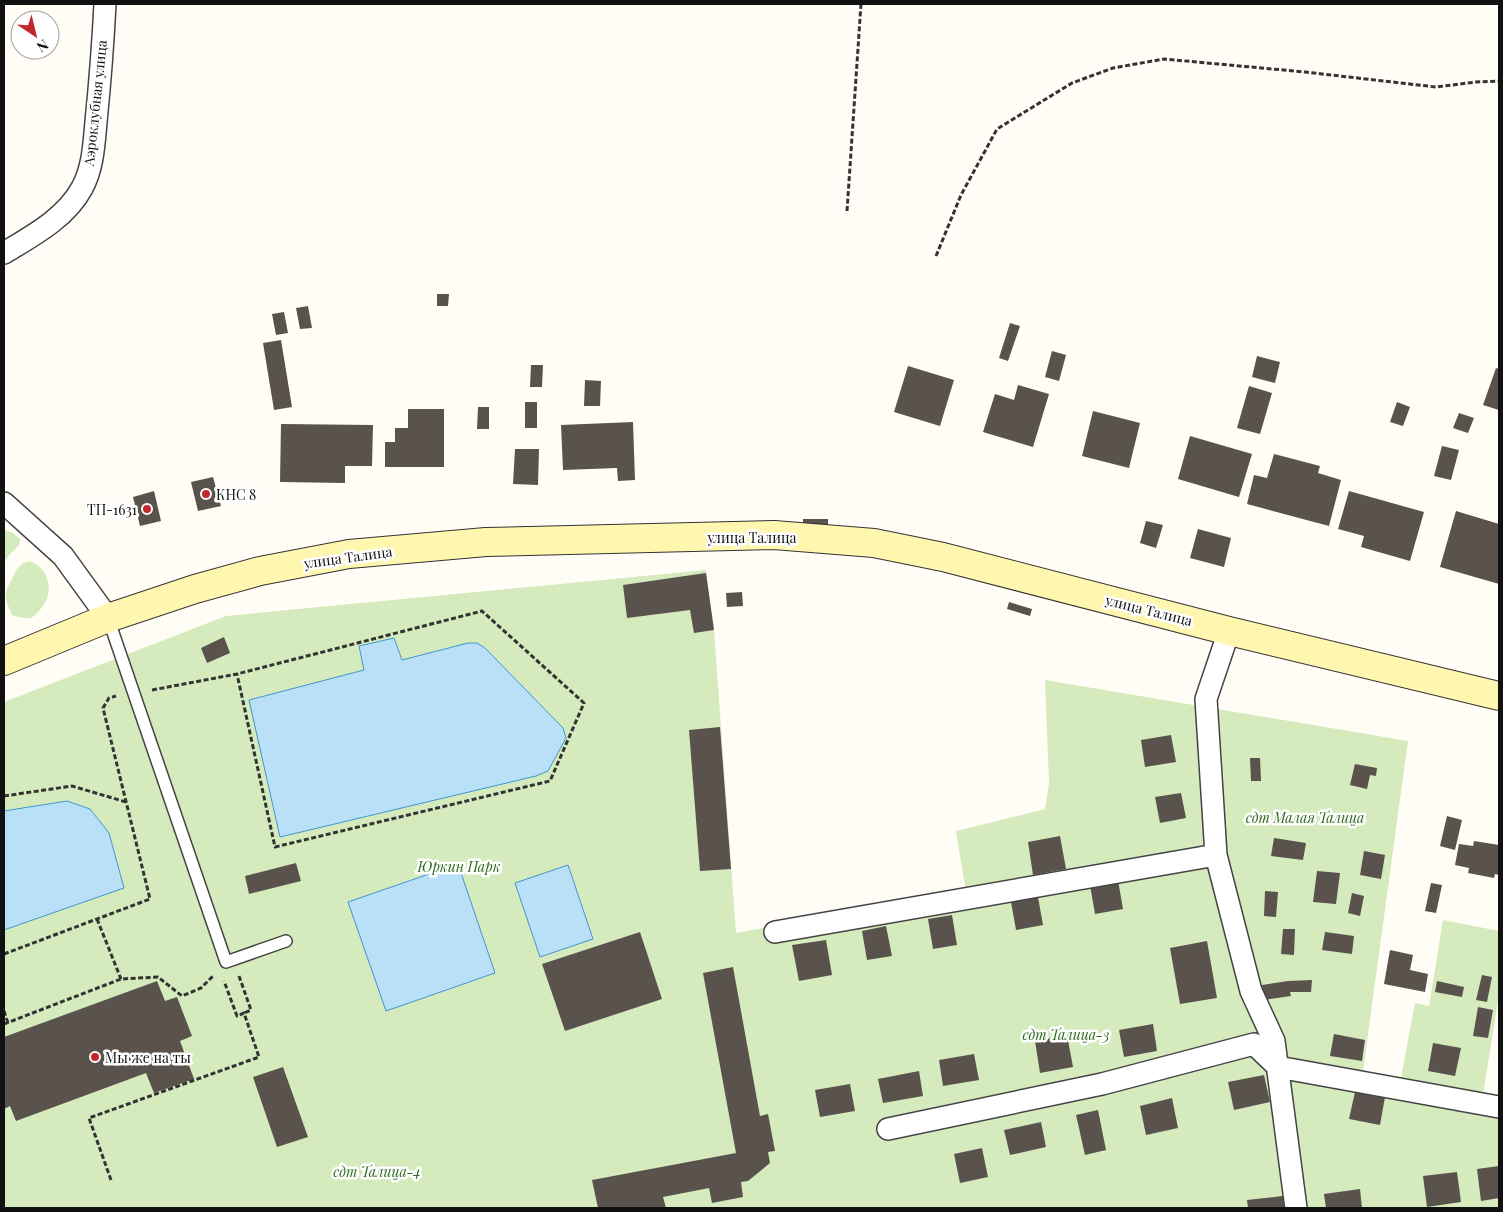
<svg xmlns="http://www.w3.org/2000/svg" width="1503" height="1212" viewBox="0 0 1503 1212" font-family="'Playfair Display',serif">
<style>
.green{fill:#d5ebbd}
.water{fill:#b9e0f7;stroke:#3f96cf}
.building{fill:#5a524d}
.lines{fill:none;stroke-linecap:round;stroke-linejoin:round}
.lane-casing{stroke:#444;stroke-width:14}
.street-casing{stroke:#444;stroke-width:24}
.secondary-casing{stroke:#333;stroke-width:30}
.path{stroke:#333;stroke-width:3;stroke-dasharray:5 2.5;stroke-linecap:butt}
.lane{stroke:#fff;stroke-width:11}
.street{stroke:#fff;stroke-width:21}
.secondary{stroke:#fff6b0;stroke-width:28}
.poi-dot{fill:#c4262e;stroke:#fff;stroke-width:2}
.labels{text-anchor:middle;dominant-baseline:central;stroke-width:5;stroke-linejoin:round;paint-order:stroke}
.street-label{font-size:14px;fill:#111;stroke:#fff}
.poi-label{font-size:14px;fill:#111;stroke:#fff;text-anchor:start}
.park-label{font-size:14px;font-style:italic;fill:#2f6b1f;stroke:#fff}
</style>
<rect width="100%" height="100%" fill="#fffdf5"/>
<path class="green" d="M4,530L13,533L20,539V544L10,554L4,563Z
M30,561C36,564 42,567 45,574C53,588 48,603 37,613C35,615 33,617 31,618C24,619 18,617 12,615L6,601V591L17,569L23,563Z
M706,570L714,630L736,933L966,892L956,831L1045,809L1049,783L1045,680L1408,741L1363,1071L1401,1078L1415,1003L1429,1006L1443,920L1499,931V995L1483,1094L1499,1097V1208H4V702L226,616Z"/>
<path class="water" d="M394,638L402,660L468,643H477L485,648L563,728L566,738L548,771L536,776L280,837L249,700L364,670L359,646Z
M67,801L90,809L109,833L124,888L4,930V811Z
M458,864L495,973L386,1011L348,902Z
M568,865L593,939L540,957L515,883Z"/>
<path class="building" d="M437,294H449L448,306H437Z
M308,306L312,328L300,329L296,308Z
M284,312L288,333L276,335L272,314Z
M1010,323L1020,326L1008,361L999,358Z
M281,340L292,407L274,410L263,343Z
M1052,351L1066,355L1059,381L1045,377Z
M1257,356L1280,362L1275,383L1252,377Z
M531,365H543L542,387H530Z
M908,366L954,380L940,426L894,412Z
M1496,368L1499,369V410L1483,405Z
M585,380L601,381L600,406H584Z
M1018,385L1049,394L1033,447L983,432L995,394L1014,400Z
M1249,386L1272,393L1260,434L1237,428Z
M525,402H537V428H525Z
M1397,402L1410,407L1403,426L1390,422Z
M478,407H489V429H477Z
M408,409H444V467H385V442H395V428H408Z
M1093,411L1140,423L1129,468L1082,456Z
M1459,413L1474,418L1468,433L1453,428Z
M633,422L635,480L618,481L617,468L563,470L561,425Z
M281,424L373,425L372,466H345V483L280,482Z
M1190,436L1252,454L1239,497L1178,479Z
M1442,446L1459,450L1451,480L1434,476Z
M515,449H539L538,485L513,484Z
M1274,454L1320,466L1318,473L1341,480L1329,526L1247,504L1254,475L1267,478Z
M213,477L221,506L198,511L191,482Z
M154,491L161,521L140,526L133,497Z
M1349,491L1424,512L1410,561L1361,547L1364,536L1338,529Z
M1456,511L1499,524V584L1440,567Z
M803,519H828V527H803Z
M1146,521L1163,525L1156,548L1140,543Z
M1198,529L1231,538L1224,567L1190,558Z
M706,573L714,630L694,633L690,610L627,618L623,585Z
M742,592L743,606L727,607L726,593Z
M1009,602L1032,609L1030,616L1007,609Z
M224,637L230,653L207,663L201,648Z
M720,727L731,869L700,871L689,730Z
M1171,735L1176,762L1145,767L1141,740Z
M1250,758H1260L1261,781H1251Z
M1355,764L1377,768L1376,776L1370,775L1367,789L1350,785Z
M1181,793L1186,818L1160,823L1155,797Z
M1447,816L1462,820L1455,850L1440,846Z
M1060,836L1066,869L1033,875L1028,842Z
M1274,838L1306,843L1303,860L1271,856Z
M1474,841L1499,845V875L1495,874L1494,878L1468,873L1469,868L1455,865L1459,844L1473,846Z
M1364,851L1385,855L1381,879L1360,875Z
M296,863L301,881L249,894L245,876Z
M1317,871L1340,873L1336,904L1313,902Z
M1118,880L1123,909L1095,914L1090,885Z
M1431,883L1442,885L1436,913L1425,911Z
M1265,891L1278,892L1276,917L1264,916Z
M1352,893L1364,896L1360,916L1348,913Z
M1038,897L1043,925L1016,930L1011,902Z
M952,915L957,945L933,949L928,919Z
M886,926L892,956L867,960L862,931Z
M1283,929H1295L1294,955L1281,954Z
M640,932L662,999L565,1031L542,964Z
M1325,932L1354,936L1352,954L1322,950Z
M826,940L832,975L799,981L792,945Z
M1207,941L1217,998L1180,1004L1170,948Z
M1390,950L1413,955L1410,970L1428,974L1425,992L1384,984Z
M733,967L760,1116L768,1114L775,1151L768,1152L770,1163L748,1181L741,1182L743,1197L712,1203L709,1188L663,1197L666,1208H598L592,1180L736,1153L703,973Z
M1482,975L1492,977L1487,1002L1476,1000Z
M1312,980L1311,992H1290L1291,996L1264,1000L1262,985L1288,981Z
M157,981L165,1001L177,997L192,1036L180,1041L194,1079L154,1093L146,1073L16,1121L10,1106L4,1109V1037Z
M1437,981L1464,987L1462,997L1435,992Z
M1478,1007L1493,1010L1488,1038L1473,1036Z
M1153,1024L1157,1051L1124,1057L1119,1030Z
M1334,1034L1365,1040L1362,1061L1330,1056Z
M1067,1035L1073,1067L1040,1073L1035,1041Z
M1433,1043L1461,1048L1455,1076L1428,1071Z
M974,1054L979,1080L943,1086L939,1060Z
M283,1067L308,1137L277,1147L253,1077Z
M919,1071L923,1096L883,1103L878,1079Z
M1264,1075L1270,1102L1234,1110L1228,1082Z
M850,1084L855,1111L820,1117L815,1090Z
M1355,1092L1385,1097L1380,1125L1349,1119Z
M1172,1098L1178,1128L1146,1135L1140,1106Z
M1098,1110L1106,1150L1085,1155L1076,1115Z
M1041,1122L1046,1147L1010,1155L1004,1130Z
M982,1148L988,1177L960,1183L954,1154Z
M1499,1166V1198L1481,1201L1477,1169Z
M1457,1172L1461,1202L1427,1207L1423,1176Z
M1360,1189L1362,1208H1326L1324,1194Z
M1283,1196L1285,1208H1248L1247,1200Z"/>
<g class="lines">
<defs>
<path id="lane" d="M108,618L226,962L286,941"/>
<path id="street" d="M4,253C32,236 66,218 82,188C93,168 94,144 96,122C100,82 103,43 105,4
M4,503L63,556L108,618
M1229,631L1206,699L1216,855L1251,991L1274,1041L1296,1208
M775,932L1216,855
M888,1129L1102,1084L1254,1044L1278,1067L1499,1107"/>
<path id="secondary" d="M4,661L108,618L195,589L260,571L349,554L486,542L774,535L874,543L943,557L1229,631L1499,696"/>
</defs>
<use href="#lane" class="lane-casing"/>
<use href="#street" class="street-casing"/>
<use href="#secondary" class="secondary-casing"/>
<path class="path" d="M847,211L861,4
M936,256L961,195L997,129L1072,83L1113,68L1164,59L1305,72L1436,87L1476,82L1499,81
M152,690L237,674L482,611L584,703L550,781L275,847L237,674
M4,796L72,786L126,802
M97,919L121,979
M4,954L150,899L103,708L109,698L116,696
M239,976L251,1010L244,1013
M4,1011L8,1023
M4,1024L121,979L158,977L182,996L201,988L214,975
M111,1180L89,1118L259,1057L244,1013L237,1016L224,981"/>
<use href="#lane" class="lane"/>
<use href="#street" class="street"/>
<use href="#secondary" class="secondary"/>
</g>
<g class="poi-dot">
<circle cx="206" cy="494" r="5"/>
<circle cx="147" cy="509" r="5"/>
<circle cx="95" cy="1057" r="5"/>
</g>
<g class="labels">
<g class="street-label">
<text transform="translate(95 103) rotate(-84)">Аэроклубная улица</text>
<text x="752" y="537">улица Талица</text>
<text transform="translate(348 557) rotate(-8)">улица Талица</text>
<text transform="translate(1149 610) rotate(14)">улица Талица</text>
</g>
<g class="poi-label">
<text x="216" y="494">КНС 8</text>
<text x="137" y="509" text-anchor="end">ТП-1631</text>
<text x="105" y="1057">Мы же на ты</text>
</g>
<g class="park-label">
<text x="1305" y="817">сдт Малая Талица</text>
<text x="459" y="866">Юркин Парк</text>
<text x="1066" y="1034">сдт Талица-3</text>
<text x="377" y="1171">сдт Талица-4</text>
</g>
</g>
<rect width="1503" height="1212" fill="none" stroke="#111111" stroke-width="10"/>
<g transform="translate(35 35) rotate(145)"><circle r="24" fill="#ffffff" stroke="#a0a0a0"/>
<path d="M0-4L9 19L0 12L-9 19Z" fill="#c4262e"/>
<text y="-8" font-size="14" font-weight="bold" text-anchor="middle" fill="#111111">N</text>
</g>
</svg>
